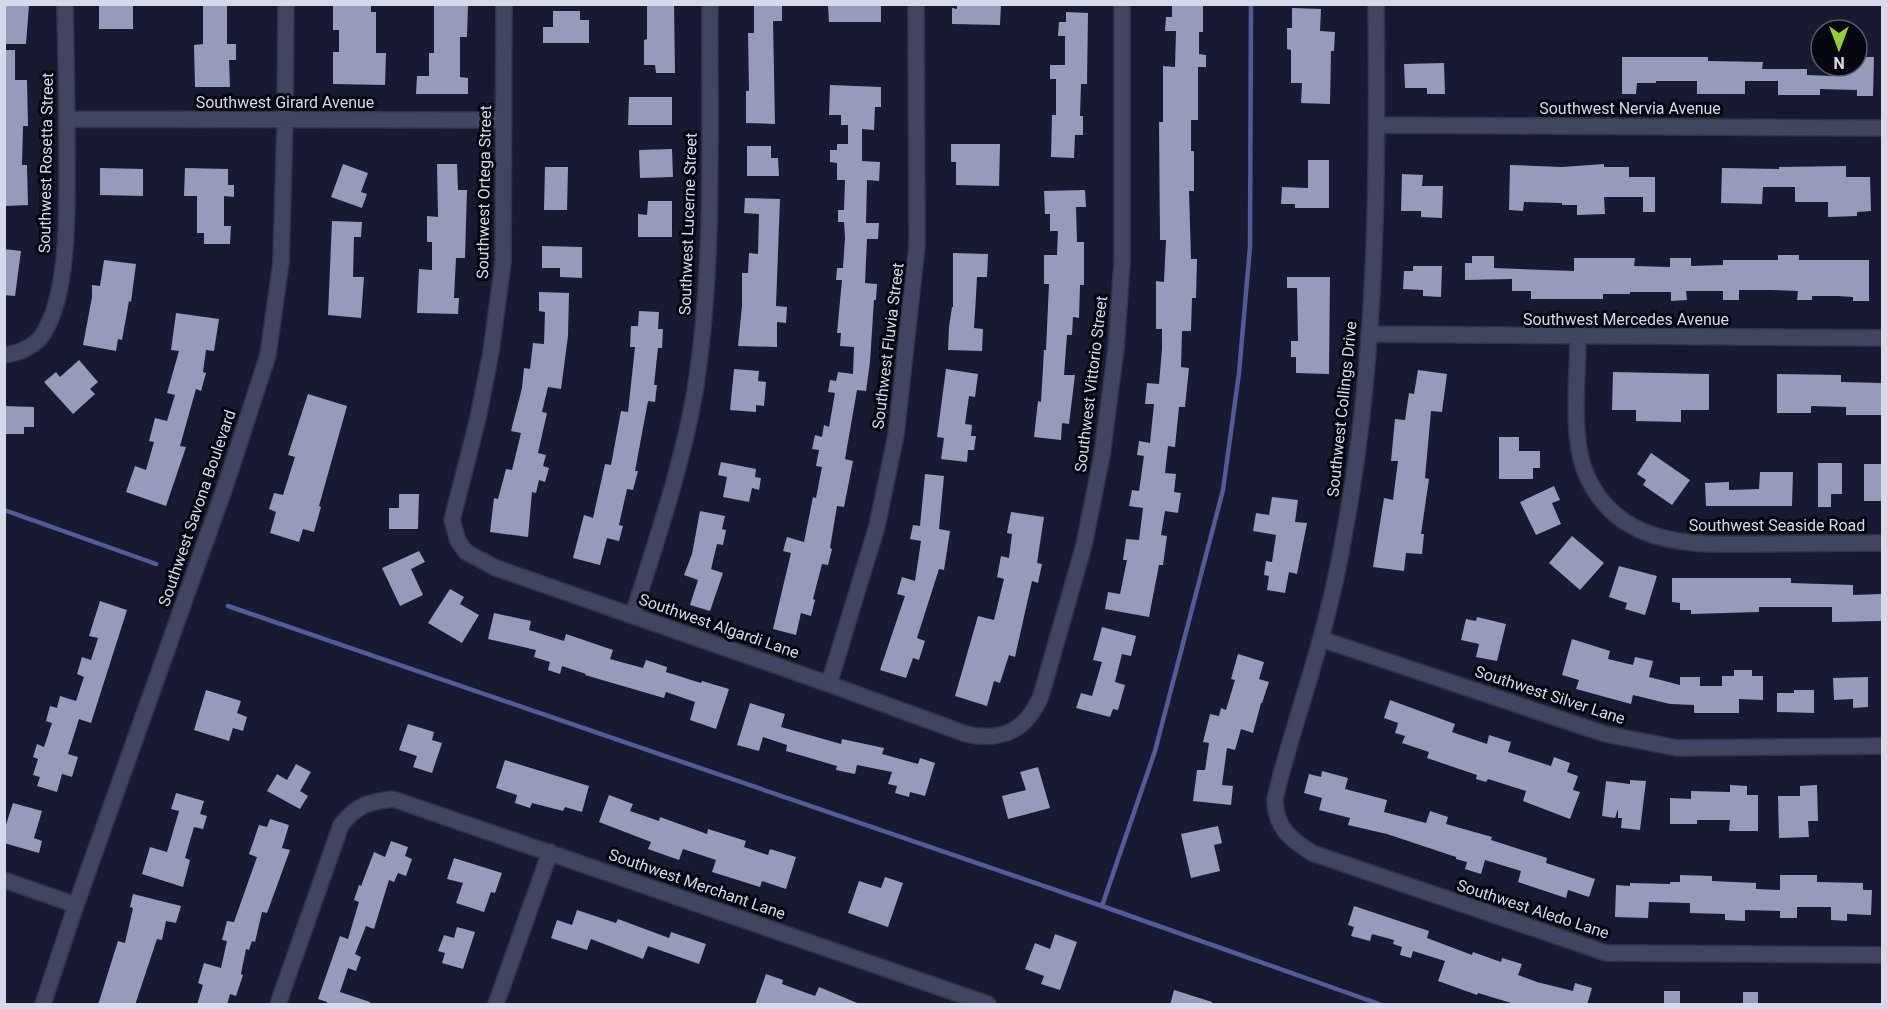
<svg xmlns="http://www.w3.org/2000/svg" width="1887" height="1009" viewBox="0 0 1887 1009" font-family="Roboto,sans-serif">
<style>
.lines{fill:none;stroke-linecap:round;stroke-linejoin:round}
.stream{stroke:#555b96;stroke-width:4.5}
.building{fill:#969bbb}
.minor-casing{stroke:#333348;stroke-width:18}
.minor{stroke:#414562;stroke-width:15}
.labels{text-anchor:middle;dominant-baseline:central;stroke-width:6;stroke-linejoin:round;paint-order:stroke}
.street-label{font-size:16px;fill:#d6d9ea;stroke:#050610}
</style>
<rect width="100%" height="100%" fill="#181a33"/>
<g class="lines">
<path class="stream" d="M4,510L156,564
M228,606L1102,906L1379,1004
M1102,906L1155,751L1223,490L1239,373L1250,247L1251,4"/>
</g>
<path class="building" d="M4,4L29,5L26,44H4Z
M99,4H133V29H99Z
M203,4H227V44H236V60H229L230,87H195L194,45L203,44Z
M333,4H371V12H376V53H386L385,85L333,84V52H339V30H333Z
M434,4H468L467,37H460V77L468,78V94H416L417,76H429V53H434Z
M647,4H674L675,73H656L655,65H644V40L647,39Z
M754,4H782V21H773L775,124L746,123V91H749L748,33H754Z
M837,4L881,6V22H829L828,6Z
M957,4H1001L1000,25L952,24V8L957,9Z
M1172,4H1203V32H1199V54L1206,55V67H1198V120H1191V151H1194V191H1189L1191,259H1197L1196,298H1192L1191,331H1182L1181,367L1189,368L1185,407H1179L1175,447L1168,446L1165,473L1176,474L1174,492L1181,493L1178,513L1165,511L1161,535L1167,536L1163,565H1159L1149,617L1105,609L1108,592L1120,594L1127,560H1123L1126,539L1139,540L1143,508L1129,506L1132,490L1139,491L1144,456L1137,455L1139,441L1150,443L1154,404H1145L1147,383L1159,384L1162,349V329H1156V281L1164,282L1166,240H1160L1159,122H1163V66L1175,67L1176,31H1165L1166,17H1172Z
M1292,8L1321,9L1320,31L1335,32L1334,51H1331L1330,104L1301,103L1302,83H1291V50L1287,49V28H1292Z
M553,11H580V20H589V43H543V27H553Z
M1066,12L1088,13L1087,84H1081L1080,116H1083V135H1075L1074,158L1051,157L1052,115H1056V79H1050V65H1065V36H1058L1059,22H1066Z
M4,50H15V80H27L28,126H23L22,165H27L28,205L4,206Z
M1622,57H1708V61L1763,62L1762,69H1807V75L1832,76V66H1857V57H1874L1873,96H1857V90L1820,89V95H1778V81H1745V94H1697V81H1656V83H1637L1636,94H1622Z
M1444,63L1445,94H1427V88H1405L1404,64Z
M830,85L881,87V107H875L874,130L862,129V161L880,162L879,181L867,180L866,223H879L878,239H867L865,283L877,284L876,300H874L870,362L866,391L857,390L845,459L853,461L844,507L837,506L830,548L832,549L828,565L822,564L813,599L815,600L811,616L801,613L796,635L773,629L791,553L783,551L787,537L804,542L813,497L816,498L822,467L816,466L819,450L812,449L815,435L822,437L824,425L829,427L835,393L828,392L830,380L836,381L838,372L853,374L854,347L840,346L841,333H837L842,280H836L837,268H843L845,238L844,222H838V210H844L845,180H837V163L830,162V150H837V144H848V125H841V115H829Z
M629,97H672V125H628Z
M951,144H1000L999,186L956,185V162H951Z
M747,146H771V158H778L779,176H747Z
M672,149L673,177L640,178L639,150Z
M1308,160H1329V208H1295V204H1281L1282,187L1308,188Z
M343,164L368,173L361,192L367,194L362,208L331,197Z
M437,164H457L458,190H467L465,258H456L454,298H459L458,314L417,313L419,269L432,270V242H427V216L438,217Z
M1604,164V167H1629V177H1655V212H1643V197H1604L1605,214L1577,215V205H1562V203L1524,202L1523,211L1509,210L1510,165L1562,167Z
M1846,166V177H1870L1871,211L1857,212V216L1828,217V202H1795V187H1763L1762,204L1721,203L1722,168L1779,169V167Z
M545,167H568L567,210H544Z
M100,168L143,169V196L100,195Z
M185,168L228,169V185H234V197L224,196V226H231L230,244H204V233H197V196H184Z
M1402,174L1423,175L1422,186H1443L1442,218L1421,217V211H1401Z
M1085,190L1086,207H1076L1077,242H1084V285H1080L1079,318L1073,317L1072,335H1067L1064,375H1075L1069,424L1062,423L1061,440L1034,437L1038,401L1041,402L1044,350H1046L1049,284H1044V255H1057L1058,231H1050V214H1045L1044,191Z
M745,198L780,199L776,306L787,307L786,323L777,322V347L738,346L742,306V273H748L749,253L758,254L759,214L744,213Z
M648,201H672V237H638V214L647,215Z
M332,221L362,222L361,237H354L353,277H364L361,318L328,315Z
M542,246L582,247V278L560,277V268H542Z
M4,249L21,251L15,296L4,295Z
M953,253L988,254L987,277H977L976,296L974,328L983,329L982,351L948,350L949,327L952,307H953Z
M1778,255H1799V260H1869V301H1853V297L1838,296H1812V300H1797L1798,291L1770,290H1739V300H1723V291H1686L1687,300L1671,301V292H1630V294H1603V299H1531V291H1512V279L1465,280V263H1472V256H1494V268L1574,271V258H1635L1634,266L1670,267V258H1691V266L1723,265V260H1778Z
M104,260L136,264L131,302L129,301L122,340L118,339L116,351L83,345L92,297V285L100,286Z
M1413,266H1442L1441,297L1423,296V290L1403,289L1404,271H1413Z
M1287,277H1330L1329,374L1296,373V357H1291V341H1298L1297,288H1287Z
M539,292L569,293L568,336L561,389L548,387L542,412L547,413L538,453L546,455L543,466L549,468L545,482L539,480L536,493L532,492L528,537L490,532L494,498L498,499L506,469L512,470L521,433L511,431L522,388L524,368L530,369L533,343L544,344L545,312L539,311Z
M639,311L659,312L658,329H663L662,348H658L654,385H657L655,402L648,401L635,471H638L633,490L627,489L619,525L623,526L619,541L607,538L600,565L573,558L584,515L593,518L605,464L611,465L621,411L628,412L635,347H630L631,326H638Z
M176,313L219,319L214,351L206,350L203,372L206,373L201,391L196,389L180,446L186,447L166,506L126,492L135,466L146,470L154,442L149,441L155,418L167,421L175,395L167,393L179,351L171,350Z
M79,360L98,382L90,389L95,394L73,414L44,382L56,372L60,377Z
M734,369L759,371L758,381L766,382L764,406L756,405V412L730,410Z
M946,369L978,374L975,397L969,396L965,424L972,425L971,436H976L974,450H968L967,462L941,459L944,438L937,437Z
M1418,370L1447,374L1442,412L1431,411L1425,478L1429,479L1421,534H1424L1422,554L1406,553L1404,571L1373,567L1384,498L1393,500L1398,461H1391L1395,419L1405,420L1409,393L1414,394Z
M1613,372L1709,374V410H1681V422L1636,421V410H1612Z
M1777,374L1841,375V382L1882,383V415H1846V407L1811,406V413H1777Z
M308,394L347,406L319,506L321,507L314,532L303,529L299,542L270,533L276,512L269,509L274,493L283,495L295,457L288,455Z
M4,406L34,407V427H24V434H4Z
M1499,437H1519V451H1540V468H1533V479H1499Z
M1651,453L1690,480L1672,505L1643,485L1646,480L1637,474Z
M721,462L756,469L755,477L761,478L759,490L752,488L749,502L723,497L727,477L718,475Z
M1818,463H1842V494H1831V507H1818Z
M1864,464H1882V501H1864Z
M1760,472H1793L1792,506H1706L1705,483L1729,482V490L1759,489Z
M925,474L944,476L939,529L950,531L944,570L939,569L917,638L925,641L919,660L913,658L906,678L880,670L905,596L897,594L902,577L915,581L921,541L910,539L913,525L920,526Z
M1554,486L1560,500L1552,503L1561,524L1536,535L1520,502Z
M399,494H419L418,529H389V508H399Z
M1272,497L1298,500L1295,522L1307,523L1297,574L1289,572L1285,593L1267,590L1269,576L1264,575L1266,561L1272,562L1276,535L1253,531L1256,513L1269,515Z
M700,511L725,516L722,529L726,530L723,545L717,544L711,569L723,573L710,611L690,605L698,580L684,575L692,554Z
M1011,512L1044,517L1037,563L1042,564L1038,583L1032,581L1015,657L1009,655L1000,683L994,681L987,706L955,696L978,616L994,620L1004,579L997,577L1001,556L1009,558L1012,534L1007,533Z
M1572,536L1604,563L1580,590L1549,563Z
M419,551L425,562L411,569L423,595L400,606L382,568Z
M1619,566L1657,576L1645,615L1625,609L1627,603L1609,597Z
M1672,578H1791V583L1853,585V595L1882,594V621L1832,622V607H1759V612L1691,614V610H1680V603L1672,602Z
M450,589L464,597L460,604L479,615L462,643L428,623Z
M100,601L127,610L91,723L79,719L68,754L78,757L72,777L62,774L57,792L37,786L40,777L33,775L38,759L33,757L37,744L44,747L52,723L46,721L50,706L57,708L60,696L76,701L84,677L77,674L82,657L91,660L98,638L89,636Z
M494,613L531,621L529,630L564,641L566,634L613,650L610,659L643,668L646,660L667,667L666,672L701,683L702,681L729,689L716,729L690,720L695,702L666,692L664,698L585,675L586,674L562,666L560,674L548,670L550,662L534,657L536,650L488,639Z
M1477,617L1506,624L1497,661L1476,657L1479,644L1461,640L1466,619L1476,621Z
M1102,627L1136,636L1131,656L1122,654L1115,682L1125,685L1118,710L1113,709L1110,717L1076,708L1081,693L1092,696L1102,662L1093,660Z
M1572,639L1610,651L1608,659L1633,665L1635,657L1653,661L1649,677L1680,685V677H1700V686H1722V676H1734V670H1752V676H1763V700L1739,699V713H1694V705L1670,704L1633,695L1631,704L1576,689L1579,680L1562,675Z
M1238,654L1264,662L1259,679L1269,682L1262,703H1261L1253,733L1241,729L1235,750L1227,748L1222,785L1233,786L1231,805L1193,801L1197,770H1205L1209,743L1203,742L1210,714L1219,716L1221,708L1226,710L1235,680L1231,679Z
M1868,677V707L1853,708V699L1834,700L1833,678Z
M206,690L241,701L237,713L247,717L243,731L233,728L229,741L194,730Z
M1794,690H1814V713L1777,712V693H1794Z
M1390,700L1455,724L1452,732L1487,744L1489,735L1511,742L1508,752L1551,766L1554,757L1570,763L1567,772L1578,776L1573,790L1580,792L1570,819L1523,801L1526,791L1488,779L1486,782L1476,779L1477,775L1427,758L1429,752L1402,743L1405,736L1395,733L1398,723L1384,718Z
M750,703L785,714L781,727L841,744L842,739L884,748L882,754L918,764L920,758L935,763L925,796L910,792L909,797L895,793L897,786L888,784L892,772L857,765L855,774L836,770L837,766L786,751L787,745L763,737L759,751L737,745Z
M408,724L434,732L432,740L442,743L432,773L413,767L417,756L399,750Z
M505,760L589,786L582,812L565,807L563,811L532,803L530,808L515,803L517,795L496,788Z
M296,764L311,772L300,791L308,796L300,809L267,791L277,774L287,780Z
M1038,767L1050,808L1008,819L1002,796L1026,790L1020,772Z
M1322,771L1348,778L1345,789L1387,800L1384,812L1426,823L1430,811L1448,817L1446,824L1492,837L1491,840L1547,858L1546,863L1595,879L1589,897L1568,890L1566,898L1518,882L1521,871L1485,860L1481,874L1465,869L1467,862L1456,859V857L1387,834L1348,825L1350,818L1319,810L1322,798L1304,793L1309,774L1321,777Z
M1630,780L1646,781L1640,830L1621,828L1622,818H1618V809L1615,818L1602,816L1606,781L1630,784Z
M1730,785L1747,786V795H1758V831H1729L1730,820H1697V824H1670V798L1691,799V791L1730,792Z
M1817,785L1818,821H1808L1809,837L1779,838L1778,796H1800V786Z
M176,793L204,801L200,814L207,816L203,829L194,827L185,858L190,860L183,887L142,874L150,847L167,852L179,811L171,809Z
M609,795L633,804L630,811L659,821L660,817L707,834L708,829L746,841L744,847L768,855L770,849L796,857L786,889L762,881L760,887L712,872L716,860L683,849L679,860L648,849L651,842L599,822Z
M13,803L42,811L34,838L42,841L39,853L4,843V831Z
M270,819L289,825L282,848L290,850L267,913L262,912L255,942L252,941L249,950L246,949L241,974L243,975L236,996L230,994L227,1005H197L203,985L198,983L204,963L221,968L227,941L222,940L227,921L234,922L257,857L249,854L259,825L267,827Z
M1218,826L1222,843L1214,845L1220,871L1191,878L1181,834Z
M391,841L408,847L405,856L412,859L406,876L398,873L394,882L389,880L374,929L366,926L355,954L361,957L356,971L348,968L340,992L370,1002V1005H327V1002L318,999L340,936L348,939L359,902L354,900L359,885L361,886L374,852L385,857Z
M454,858L502,873L495,893L491,892L484,912L456,903L463,883L447,879Z
M1680,875L1712,876V881L1756,883V889L1780,890V875H1817V882L1863,883V890H1872L1871,915L1847,914V921L1831,920V907H1797V918H1780V911L1745,910V921L1725,920V914L1690,913V903L1649,902L1648,918L1615,917L1616,885L1630,886V883L1670,884V882H1680Z
M885,877L903,883L888,927L848,913L859,881L881,888Z
M133,894L181,906L176,923L166,921L162,940L157,939L135,1005H98L118,941L125,943L133,908L130,907Z
M1354,906L1429,931L1427,938L1472,955L1473,952L1501,962L1502,958L1522,964L1518,975L1537,982L1573,991L1575,983L1592,988L1587,1005H1518L1478,993L1477,995L1438,981L1445,961L1413,951L1411,958L1400,955L1402,947L1393,944L1394,940L1372,934L1370,941L1351,936L1354,927L1348,925Z
M577,910L616,923L618,919L669,938L671,932L706,944L699,964L648,946L643,959L591,939L587,950L551,938L557,920L572,925Z
M457,927L475,932L463,969L442,963L445,953L438,951L444,935L454,938Z
M1055,934L1077,942L1060,990L1041,984L1044,976L1025,969L1035,943L1050,949Z
M766,974L783,980L782,984L815,996L819,987L862,1005H755Z
M1174,990L1212,1002V1005H1170Z
M1664,991H1680V1005H1664Z
M1743,992H1758V1005H1743Z"/>
<g class="lines">
<defs>
<path id="minor" d="M504,4L503,263L491,352L478,418L452,520L458,541L466,552L496,568L829,684L966,734C1002,742 1026,731 1041,696L1084,545L1102,455L1116,348L1122,263V4
M1376,4C1378,172 1377,347 1348,513C1341,555 1332,600 1320,641C1306,694 1287,746 1275,799C1275,827 1290,839 1312,853L1606,953L1882,955
M67,119L504,120
M1378,125L1882,128
M1369,334L1882,338
M1578,337C1578,375 1571,433 1584,469C1615,550 1696,545 1768,544C1806,543 1844,543 1882,543
M4,355C20,353 34,347 43,334C70,293 67,203 67,155C67,105 66,55 65,4
M633,615C656,541 682,467 695,391C715,264 709,133 710,4
M1321,639L1605,734L1677,748L1882,746
M829,684L877,526L896,435L917,246L916,4
M4,880L76,905
M43,1004L76,905L226,484L268,355L281,262L285,121L286,4
M278,1004L341,825C357,805 368,802 393,799L988,1004
M496,1004L550,852"/>
</defs>
<use href="#minor" class="minor-casing"/>
<use href="#minor" class="minor"/>
</g>
<g class="labels">
<g class="street-label">
<text x="285" y="102">Southwest Girard Avenue</text>
<text x="1630" y="108">Southwest Nervia Avenue</text>
<text transform="translate(46 163) rotate(-89)">Southwest Rosetta Street</text>
<text transform="translate(484 192) rotate(-89)">Southwest Ortega Street</text>
<text transform="translate(688 224) rotate(-88)">Southwest Lucerne Street</text>
<text x="1626" y="319">Southwest Mercedes Avenue</text>
<text transform="translate(888 346) rotate(-83)">Southwest Fluvia Street</text>
<text transform="translate(1091 384) rotate(-83)">Southwest Vittorio Street</text>
<text transform="translate(1342 409) rotate(-84)">Southwest Collings Drive</text>
<text transform="translate(197 508) rotate(-71)">Southwest Savona Boulevard</text>
<text x="1777" y="525">Southwest Seaside Road</text>
<text transform="translate(719 626) rotate(19)">Southwest Algardi Lane</text>
<text transform="translate(1550 695) rotate(18)">Southwest Silver Lane</text>
<text transform="translate(697 884) rotate(19)">Southwest Merchant Lane</text>
<text transform="translate(1533 909) rotate(18)">Southwest Aledo Lane</text>
</g>
</g>
<rect width="1887" height="1009" fill="none" stroke="#d6d9ea" stroke-width="12"/>
<g transform="translate(1839 48) rotate(180)"><circle r="28" fill="#050610" stroke="#595a67" stroke-width="1.5"/>
<path d="M0-4.5L10 22L0 15L-10 22Z" fill="#95cc3a"/>
<text y="-9" font-size="16" font-weight="bold" text-anchor="middle" fill="#d6d9ea">N</text>
</g>
</svg>
